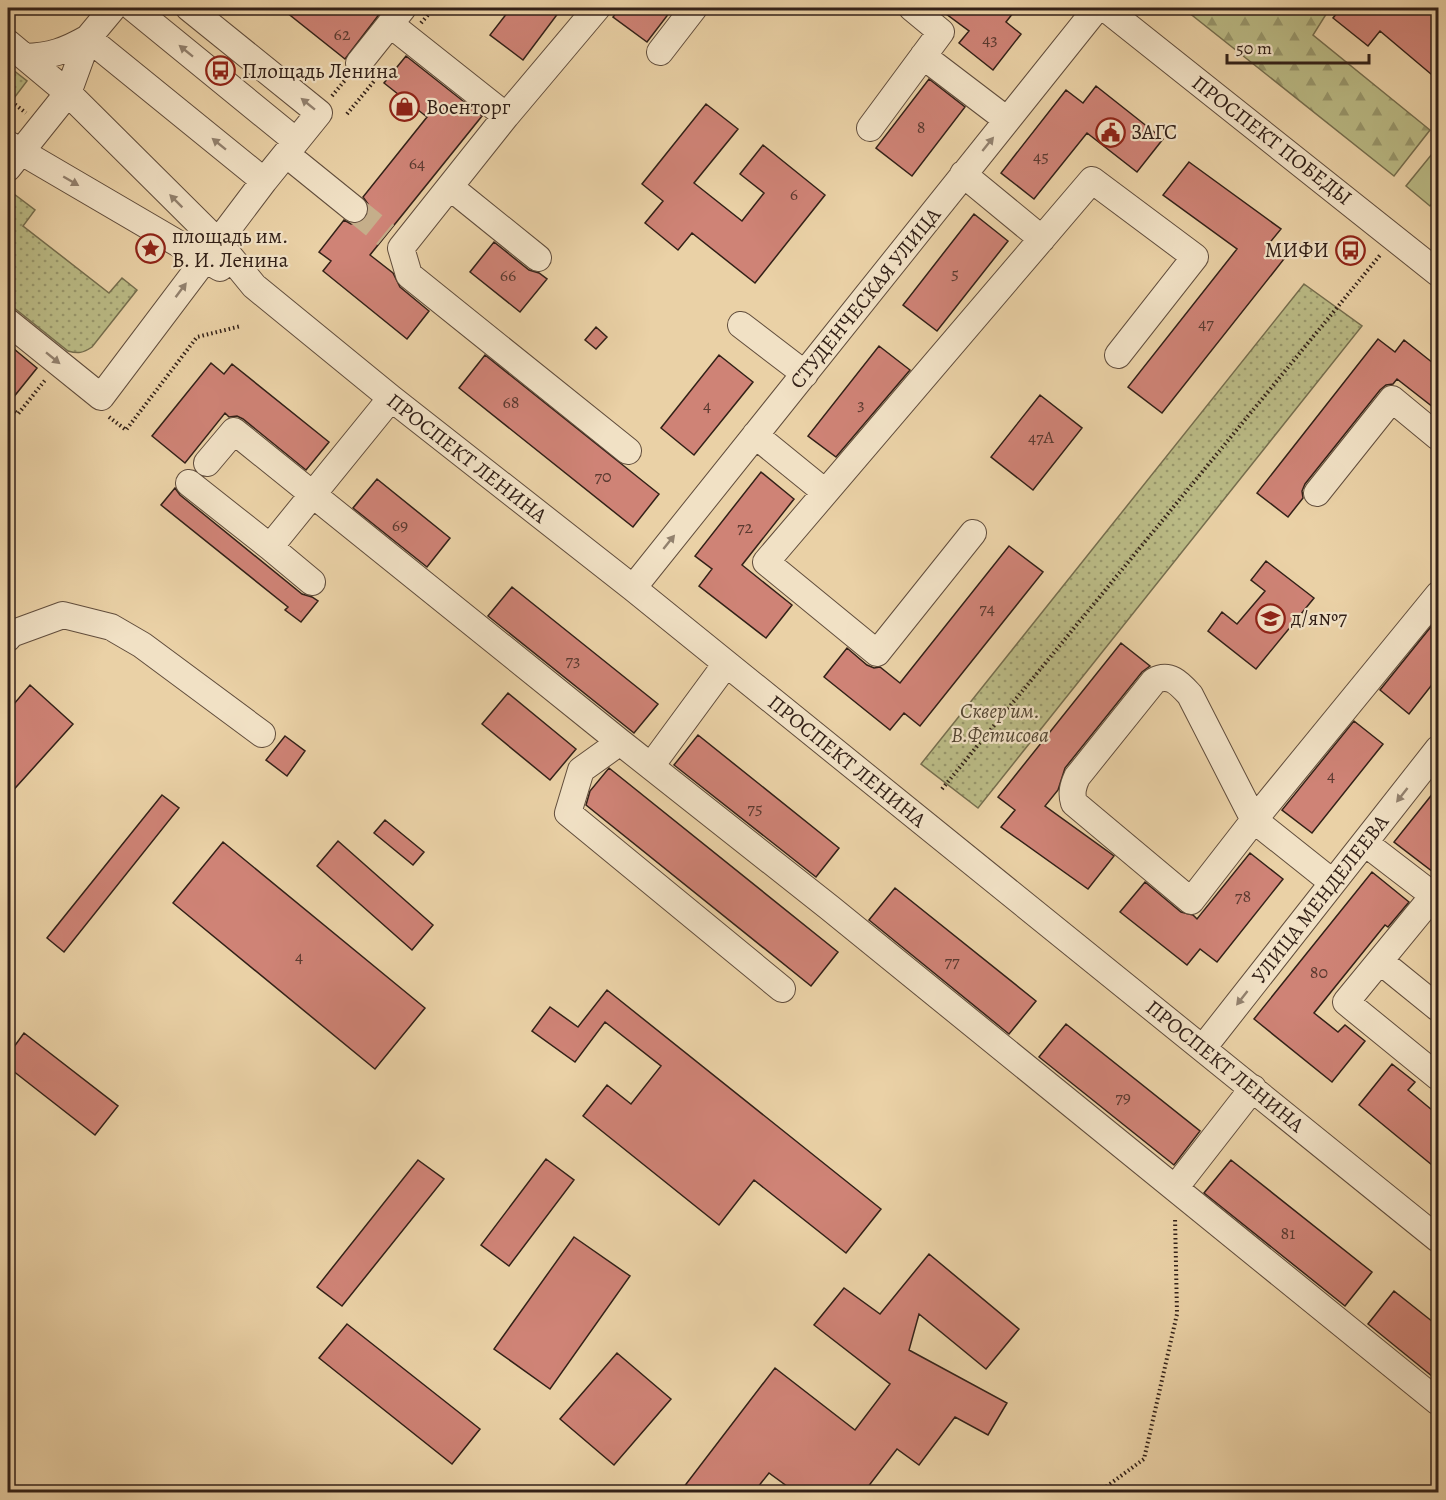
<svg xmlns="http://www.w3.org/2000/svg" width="1446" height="1500" viewBox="0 0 1446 1500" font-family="Alegreya,serif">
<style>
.green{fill:#baba85;stroke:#766e4e;stroke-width:1.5}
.forest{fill:url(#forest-firs);stroke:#766e4e;stroke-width:1.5}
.park{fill:url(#park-dots);stroke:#766e4e;stroke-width:1.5}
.building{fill:#cf8376;stroke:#332118;stroke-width:1.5}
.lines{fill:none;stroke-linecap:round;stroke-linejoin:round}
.minor-tunnel{stroke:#c5ae8a;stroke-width:26;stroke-dasharray:26 13;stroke-linecap:butt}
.minor-casing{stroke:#614d3c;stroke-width:28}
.path{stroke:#332118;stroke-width:4;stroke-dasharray:1.5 3;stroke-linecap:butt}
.minor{stroke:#f1e1c5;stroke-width:26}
.oneway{fill:#92816e}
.labels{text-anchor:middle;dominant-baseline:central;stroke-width:4.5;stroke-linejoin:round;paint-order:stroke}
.number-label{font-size:18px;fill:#5a3a30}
.poi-label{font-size:21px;fill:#332118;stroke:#f1e1c5;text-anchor:start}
.street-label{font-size:21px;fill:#332118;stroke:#f1e1c5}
.park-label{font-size:21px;font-style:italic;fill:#554733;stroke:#f1e1c5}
</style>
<defs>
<pattern id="forest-firs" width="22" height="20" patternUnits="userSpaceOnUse" patternTransform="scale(1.5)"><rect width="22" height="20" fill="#baba85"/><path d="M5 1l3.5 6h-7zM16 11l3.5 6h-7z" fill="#98976c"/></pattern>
<pattern id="park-dots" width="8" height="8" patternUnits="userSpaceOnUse" patternTransform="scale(1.5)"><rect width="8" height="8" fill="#baba85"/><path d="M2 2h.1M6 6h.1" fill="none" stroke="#98976c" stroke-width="1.8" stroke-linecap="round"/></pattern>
</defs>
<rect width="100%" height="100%" fill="#ead1a6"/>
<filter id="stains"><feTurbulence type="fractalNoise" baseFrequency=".00333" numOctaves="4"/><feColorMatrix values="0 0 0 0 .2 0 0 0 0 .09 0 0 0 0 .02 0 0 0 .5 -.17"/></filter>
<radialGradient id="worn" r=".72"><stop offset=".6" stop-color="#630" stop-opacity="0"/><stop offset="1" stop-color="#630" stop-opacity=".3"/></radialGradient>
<path class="green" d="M1436,149L1438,151V196L1430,206L1406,186Z"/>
<path class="forest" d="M1183,8H1330L1313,35L1430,130L1394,176Z"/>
<path class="park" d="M8,66L27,81L8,106Z
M14,194L35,210L23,226L109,293L122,278L137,290L92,347C83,353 78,354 68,351L8,303V201Z
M1304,284L1362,326L978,808L921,764Z"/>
<path class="building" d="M281,8H384L345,59Z
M511,8H562L523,60L490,35Z
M620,8H673L647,42L613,17Z
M938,8H1017L1006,22L1021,34L993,70L959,43L969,31Z
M1341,8H1438V80L1380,31L1368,46L1333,18Z
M406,56L482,116L370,255L393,273L400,287L429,311L407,339L323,271L331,261L319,252L344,220L351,224L359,223L366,218L369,212L368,204L363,197L427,117L384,83Z
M929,79L965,107L912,176L876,148Z
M1096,86L1163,139L1137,172L1087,133L1034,199L1001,173L1066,90L1083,103Z
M706,104L738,129L694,183L742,221L764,193L740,174L763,145L825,195L755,283L692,233L678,250L645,223L663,201L642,184Z
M1189,162L1281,229L1267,246L1284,259L1162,413L1128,387L1237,249L1163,195Z
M974,214L1008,241L937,331L903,305Z
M494,242L529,270L539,273L547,279L520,312L470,272Z
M596,327L607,337L596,349L585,340Z
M1378,339L1395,352L1404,340L1438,367V411L1397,379L1393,384L1386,385L1380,390L1305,484L1302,491L1303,498L1288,517L1257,493Z
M8,344L37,368L8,404Z
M879,346L910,370L836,457L808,436Z
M485,355L659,494L633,527L459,388Z
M719,355L753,382L694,455L661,428Z
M211,363L224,374L232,364L329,442L306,470L243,419L237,416L229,417L225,413L185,463L152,436Z
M1040,395L1082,428L1033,490L991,457Z
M761,472L794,499L742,565L792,605L766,638L699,586L712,569L695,556Z
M377,479L450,538L427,567L353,508Z
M175,488L180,495L302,594L312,597L318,601L301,622L285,610L288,607L161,505Z
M1009,546L1043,572L920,726L904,713L890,730L824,677L847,648L867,665L874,668L880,667L900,683Z
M1266,561L1314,598L1256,669L1208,631L1222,612L1237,624L1265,591L1251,580Z
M512,587L658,704L634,733L488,616Z
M1438,618V677L1409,714L1380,690Z
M1121,643L1150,666L1142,672L1065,768L1058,790L1045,806L1114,856L1088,889L1001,827L1015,810L998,797Z
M30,685L73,724L8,796V711Z
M508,693L576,749L550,780L482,724Z
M1354,721L1383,744L1312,833L1282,810Z
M698,735L839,848L816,877L674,765Z
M285,736L305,751L287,776L266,760Z
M609,768L838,952L811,986L586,805L590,791Z
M1438,787V875H1437L1394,842Z
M162,795L179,808L64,952L47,938Z
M385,820L424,852L413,865L374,833Z
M338,841L433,925L412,950L317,866Z
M223,842L425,1008L375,1069L173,903Z
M1250,853L1283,879L1217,962L1200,949L1187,965L1120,912L1145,882L1181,912L1193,915L1197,919Z
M1372,872L1409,902L1388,927L1385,925L1314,1013L1338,1032L1345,1025L1365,1041L1332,1082L1254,1019Z
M895,888L1036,1001L1009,1034L869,920Z
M607,990L881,1209L846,1253L754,1180L719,1225L583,1116L607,1085L631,1104L661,1066L605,1022L575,1062L532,1031L550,1007L578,1027Z
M1066,1024L1200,1131L1174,1165L1039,1057Z
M24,1033L118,1106L95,1135L8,1067V1055Z
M1392,1064L1415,1082L1408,1090L1438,1115V1170L1359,1105Z
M546,1159L574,1180L509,1266L481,1245Z
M418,1160L444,1179L342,1306L317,1287Z
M1231,1160L1372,1272L1345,1306L1204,1193Z
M574,1237L630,1276L550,1389L494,1349Z
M929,1254L1019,1329L986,1369L919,1314L909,1350L1007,1403L988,1435L955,1417L919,1465L897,1449L864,1492H795L769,1473L754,1492H680L775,1368L855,1430L890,1384L814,1325L844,1288L880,1314Z
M1394,1291L1438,1326V1381L1368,1324Z
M347,1324L480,1429L452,1464L319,1358Z
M617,1353L671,1399L614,1465L560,1419Z"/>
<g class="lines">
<path class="minor-tunnel" d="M354,209L386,235"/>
<defs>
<path id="minor" d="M133,8L296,141
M597,8L506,116L401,248L409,275L628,451
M1105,8L1438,273
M390,24L506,116
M88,38L264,181
M8,43L68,93L218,242L254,286L391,398L633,588L1438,1239
M660,52L694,8
M923,56L1007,120
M25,57C51,56 65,51 88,38
M359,63L403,8
M870,128L941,32L912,8
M8,144L220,268
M286,154L354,209
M8,168L68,93L88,38L113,8
M963,174L1042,239
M450,187L538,258
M8,322L101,397L264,181L319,113L189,8
M741,325L805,374
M755,435L825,492
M207,463L234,431L620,742L830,908L1438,1402
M189,483L270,547L391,398
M1317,493L1392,399L1438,437
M973,533L877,653L766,562L1092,180L1195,257L1118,355
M270,547L312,582
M633,588L1097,8
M8,638L11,634L63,615L111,627L142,645L262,734
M620,742L581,770L568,813L782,989
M651,766L726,664
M1365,843L1434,896
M1332,882L1254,820L1190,695C1180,684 1170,672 1154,681L1077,777C1073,786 1071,793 1074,803L1191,901L1254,820L1438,595
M1438,890L1346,1002L1438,1077
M1380,961L1438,1008
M1203,1048L1438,749
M1175,1188L1253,1088"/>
</defs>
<use href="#minor" class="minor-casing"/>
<path class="path" d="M421,23L434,8
M332,96L346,79
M8,99L26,113
M347,114L375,80
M8,406L18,414L46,379
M109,417L126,430L197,337L241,326
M942,789L1381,254
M1099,1492L1144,1459L1177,1314L1175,1217"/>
<use href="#minor" class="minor"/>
</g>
<defs><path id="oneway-solid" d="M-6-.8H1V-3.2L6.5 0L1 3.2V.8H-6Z" transform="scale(1.5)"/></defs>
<g class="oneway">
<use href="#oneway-solid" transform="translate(186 51) rotate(-141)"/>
<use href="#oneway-solid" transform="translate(308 104) rotate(-141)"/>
<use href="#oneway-solid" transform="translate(219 144) rotate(-141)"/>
<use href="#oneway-solid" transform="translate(988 144) rotate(-51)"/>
<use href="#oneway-solid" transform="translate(71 181) rotate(30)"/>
<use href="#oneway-solid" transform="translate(176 201) rotate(-135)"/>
<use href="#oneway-solid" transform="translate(181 290) rotate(-53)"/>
<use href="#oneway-solid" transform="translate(53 358) rotate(39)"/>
<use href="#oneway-solid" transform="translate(669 542) rotate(-51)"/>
<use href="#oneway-solid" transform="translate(1402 795) rotate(128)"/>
<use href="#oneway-solid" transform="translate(1242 998) rotate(128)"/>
</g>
<defs>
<symbol id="bus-ring" viewBox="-11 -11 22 22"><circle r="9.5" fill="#f1e1c5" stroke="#8f2418" stroke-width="1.5"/><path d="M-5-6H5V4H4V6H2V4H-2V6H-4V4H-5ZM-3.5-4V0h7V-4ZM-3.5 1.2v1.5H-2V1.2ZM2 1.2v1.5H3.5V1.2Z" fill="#8f2418"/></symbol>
<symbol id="shop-ring" viewBox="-11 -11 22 22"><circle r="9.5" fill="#f1e1c5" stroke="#8f2418" stroke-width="1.5"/><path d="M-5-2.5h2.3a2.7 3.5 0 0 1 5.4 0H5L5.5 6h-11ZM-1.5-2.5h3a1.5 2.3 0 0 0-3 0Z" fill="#8f2418"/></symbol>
<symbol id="civic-ring" viewBox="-11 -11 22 22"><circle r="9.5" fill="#f1e1c5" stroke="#8f2418" stroke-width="1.5"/><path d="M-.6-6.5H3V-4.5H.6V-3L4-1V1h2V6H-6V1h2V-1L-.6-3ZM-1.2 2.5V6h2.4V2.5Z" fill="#8f2418"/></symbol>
<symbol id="sight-ring" viewBox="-11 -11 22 22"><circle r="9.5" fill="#f1e1c5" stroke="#8f2418" stroke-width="1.5"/><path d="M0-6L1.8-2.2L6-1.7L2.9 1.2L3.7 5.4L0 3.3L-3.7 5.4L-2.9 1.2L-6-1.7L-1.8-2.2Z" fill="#8f2418"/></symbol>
<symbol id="school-ring" viewBox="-11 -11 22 22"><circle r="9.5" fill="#f1e1c5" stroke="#8f2418" stroke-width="1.5"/><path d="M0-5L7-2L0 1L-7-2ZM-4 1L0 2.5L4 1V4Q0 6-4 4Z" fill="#8f2418"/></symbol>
</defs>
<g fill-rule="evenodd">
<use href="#bus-ring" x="204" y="54" width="33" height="33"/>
<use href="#shop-ring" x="388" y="90" width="33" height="33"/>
<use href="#civic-ring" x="1094" y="116" width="33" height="33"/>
<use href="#sight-ring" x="134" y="232" width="33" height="33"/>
<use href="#bus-ring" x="1334" y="234" width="33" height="33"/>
<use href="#school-ring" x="1254" y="602" width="33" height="33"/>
</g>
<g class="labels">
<g class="number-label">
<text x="342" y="34">62</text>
<text x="990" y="39">43</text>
<text x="921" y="127">8</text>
<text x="1041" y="156">45</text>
<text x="417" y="163">64</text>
<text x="794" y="194">6</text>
<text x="955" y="273">5</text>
<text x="508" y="275">66</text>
<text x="1206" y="323">47</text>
<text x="511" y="402">68</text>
<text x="861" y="404">3</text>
<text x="707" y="405">4</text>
<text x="1041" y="437">47А</text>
<text x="603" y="476">70</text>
<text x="400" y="525">69</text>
<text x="745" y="527">72</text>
<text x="987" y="608">74</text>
<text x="573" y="660">73</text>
<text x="1331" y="775">4</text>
<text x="755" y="808">75</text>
<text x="1243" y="896">78</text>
<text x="299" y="956">4</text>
<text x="952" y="961">77</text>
<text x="1319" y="972">80</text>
<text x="1123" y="1097">79</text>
<text x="1288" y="1233">81</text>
</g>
<g class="poi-label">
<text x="242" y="71">Площадь Ленина</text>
<text x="426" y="107">Военторг</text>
<text x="1131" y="132">ЗАГС</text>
<text x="172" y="236">площадь им.<tspan x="172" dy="24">В. И. Ленина</tspan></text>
<text x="1329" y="250" text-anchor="end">МИФИ</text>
<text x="1291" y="618">д/я№7</text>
</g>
<g class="street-label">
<text transform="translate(1272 140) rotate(38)">ПРОСПЕКТ ПОБЕДЫ</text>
<text transform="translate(865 298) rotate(-51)">СТУДЕНЧЕСКАЯ УЛИЦА</text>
<text transform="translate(467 458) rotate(38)">ПРОСПЕКТ ЛЕНИНА</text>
<text transform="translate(847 761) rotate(39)">ПРОСПЕКТ ЛЕНИНА</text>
<text transform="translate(1320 899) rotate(-52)">УЛИЦА МЕНДЕЛЕЕВА</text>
<text transform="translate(1225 1066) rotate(39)">ПРОСПЕКТ ЛЕНИНА</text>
</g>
<g class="park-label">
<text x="1000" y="711">Сквер им.<tspan x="1000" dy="24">В.Фетисова</tspan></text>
</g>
</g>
<rect width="1446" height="1500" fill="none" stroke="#ead1a6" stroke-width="30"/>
<rect x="9" y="9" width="1428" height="1482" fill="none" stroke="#332118" stroke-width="3"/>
<rect x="15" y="15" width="1416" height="1470" fill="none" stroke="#332118" stroke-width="1.5"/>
<path d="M1227 54v9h142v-9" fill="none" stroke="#332118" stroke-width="3"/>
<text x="1236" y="54" font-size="18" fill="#332118" stroke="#f1e1c5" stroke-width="4.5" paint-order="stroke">50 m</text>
<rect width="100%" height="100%" filter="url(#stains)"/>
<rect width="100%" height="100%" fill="url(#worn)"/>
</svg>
